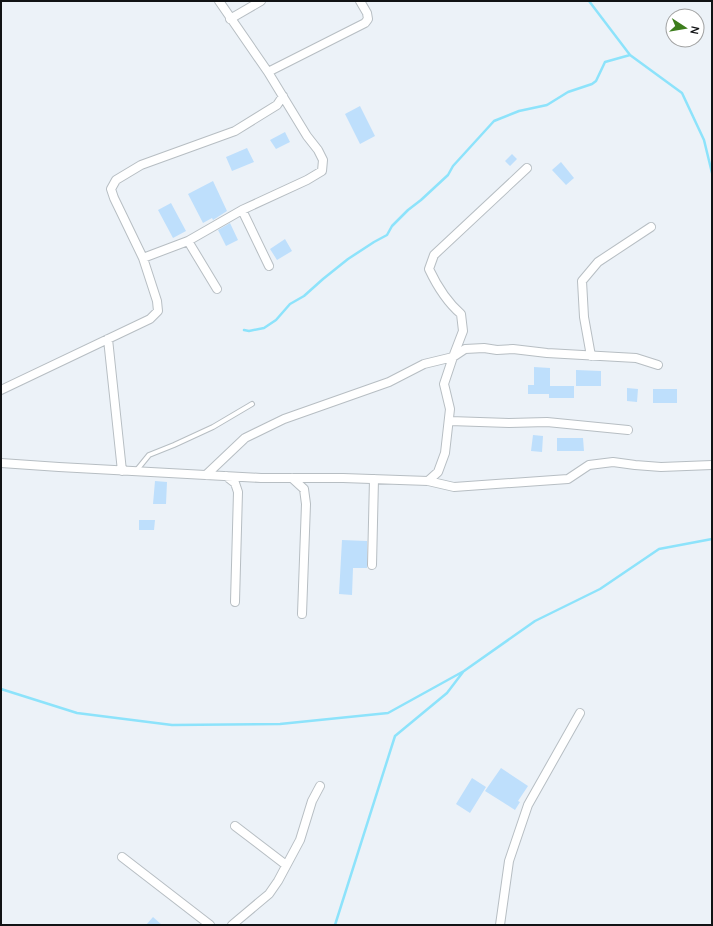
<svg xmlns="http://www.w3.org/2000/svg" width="713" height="926" viewBox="0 0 713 926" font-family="Manrope,sans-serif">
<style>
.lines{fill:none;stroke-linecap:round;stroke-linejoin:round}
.stream{stroke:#8de3fb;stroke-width:2.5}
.building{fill:#bedffc}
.lane-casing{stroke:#b7bec3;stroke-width:6}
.street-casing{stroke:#b7bec3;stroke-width:10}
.lane{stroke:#fff;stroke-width:4}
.street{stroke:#fff;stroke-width:8}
</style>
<rect width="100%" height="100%" fill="#ecf2f8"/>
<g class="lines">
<path class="stream" d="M589,1L630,55L682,93L704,140L712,173
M244,330L249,331L264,328L276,320L290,304L304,296L323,279L348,259L374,242L387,235L392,226L408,210L421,200L448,175L453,166L494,121L519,111L547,105L568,92L592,84L596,81L605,62L630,55
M1,689L77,713L172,725L280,724L388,713L464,671L535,621L600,589L659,549L712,539
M335,925L395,736L447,693L463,672"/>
</g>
<path class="building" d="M360,106L375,136L360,144L345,114Z
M285,132L290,142L276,149L270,140Z
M247,148L254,162L232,171L226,157Z
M512,154L517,159L510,166L505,161Z
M561,162L574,178L566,185L552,170Z
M213,181L227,211L213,220L212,218L203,223L188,194Z
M171,203L186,231L173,238L158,210Z
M230,223L238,240L226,246L218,230Z
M285,239L292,251L277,260L270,249Z
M534,367L550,368V386H574V398H549V394H528V385H534Z
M576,370L601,371V386H576Z
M627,388L638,389L637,402L627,401Z
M653,389H677V403H653Z
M533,435L543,436L542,452L531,451Z
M557,438H583L584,451H557Z
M155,481L167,482L166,504H153Z
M139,520H155L154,530H139Z
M342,540L367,541V568H353L352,595L339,594Z
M501,768L528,786L518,801L520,802L515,810L485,791Z
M472,778L486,787L470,813L456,804Z
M153,917L162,925H146Z"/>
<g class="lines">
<defs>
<path id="lane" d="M136,471L149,455L174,445L213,427L252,404"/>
<path id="street" d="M230,19L261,1
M268,72L365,23L368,19L367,13L360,1
M242,210L269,266
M188,241L217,289
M143,258L188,241L242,210L307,180L322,171L323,160L318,150L307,136L268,72L219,1
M108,339L122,471
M591,356L584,317L582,281L598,262L651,227
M1,390L150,319L158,311L157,301L143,258L114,198L111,189L116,180L141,165L235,131L277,105L283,96
M450,421L509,423L547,422L628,430
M1,463L59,467L261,478H343L428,481L454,487L568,479L589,465L613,462L635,465L661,467L712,465
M206,475L245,438L284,419L389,382L424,364L453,357L463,331L461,314C447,302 437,286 429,269L434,255L527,168
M226,476L235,483L238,492L235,602
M292,478L304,489L306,504L302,614
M428,481L438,472L445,453L450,409L444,384L453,357L465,349L484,348L497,350L513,349L547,353L636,358L658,365
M372,565L374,479
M235,826L286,865
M122,857L210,925
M232,925L269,894L278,881L300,840L312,801L320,786
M500,925L509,861L528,805L580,713"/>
</defs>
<use href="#lane" class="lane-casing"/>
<use href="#street" class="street-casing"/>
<use href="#lane" class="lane"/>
<use href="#street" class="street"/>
</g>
<rect width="713" height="926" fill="none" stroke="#111315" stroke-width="4"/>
<g transform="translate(685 28) rotate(102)"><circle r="19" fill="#ffffff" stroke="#a0a1a1"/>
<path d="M0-3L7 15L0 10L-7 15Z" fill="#3c7d1c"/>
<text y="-6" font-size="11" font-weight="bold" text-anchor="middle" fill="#111315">N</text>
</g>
</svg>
